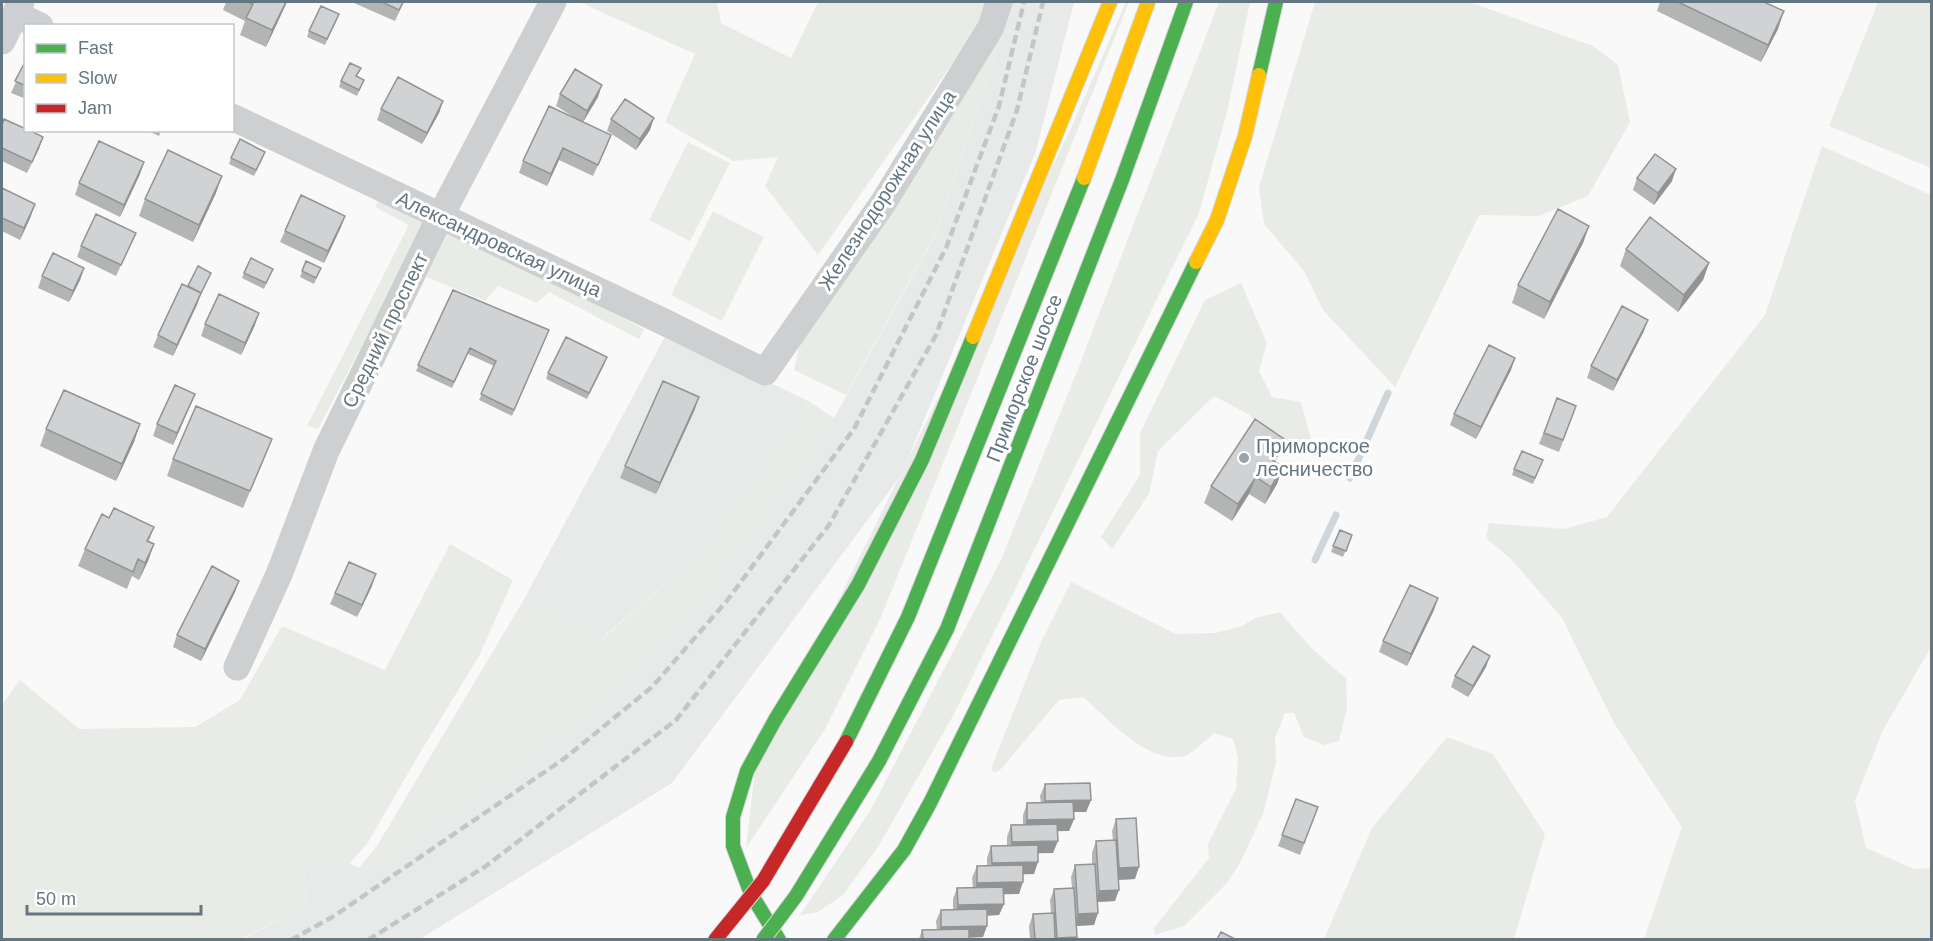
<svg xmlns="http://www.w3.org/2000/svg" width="1933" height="941" viewBox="0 0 1933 941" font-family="Helvetica,sans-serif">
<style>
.built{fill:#e8e9e9}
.green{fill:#e8ebe6}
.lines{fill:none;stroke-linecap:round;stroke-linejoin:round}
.stream{stroke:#ced6d9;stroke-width:7}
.fast-casing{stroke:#d5d6d7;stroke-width:16}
.slow-casing{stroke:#d5d6d7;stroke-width:16}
.street{stroke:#cecfd0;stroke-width:27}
.fast{stroke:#4caf50;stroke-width:14}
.slow{stroke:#ffc107;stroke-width:14}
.rail{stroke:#c3c5c6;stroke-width:4.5;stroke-dasharray:9 4.5;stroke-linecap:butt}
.fast-bridge-casing{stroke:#d5d6d7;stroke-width:16;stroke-linecap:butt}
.jam-bridge-casing{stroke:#d5d6d7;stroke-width:16;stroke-linecap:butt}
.fast-bridge{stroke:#4caf50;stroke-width:14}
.jam-bridge{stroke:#c62828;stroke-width:14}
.wall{fill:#b3b5b5}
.shaded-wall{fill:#929394}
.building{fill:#d0d2d3;stroke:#929394;stroke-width:1.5}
.poi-dot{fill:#99a4ac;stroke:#fff;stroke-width:2}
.labels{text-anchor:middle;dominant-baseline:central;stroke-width:6;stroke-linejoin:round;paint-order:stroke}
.street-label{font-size:20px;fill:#657683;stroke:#fff}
.poi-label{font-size:20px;fill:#657683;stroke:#fff;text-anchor:start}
</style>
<rect width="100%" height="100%" fill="#f9f9f9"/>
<path class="built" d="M1011,2H1074L1036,151L901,475L672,783L420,939L241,940L306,905L304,870L329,852L368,873L582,719L717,580L834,418L935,236L1005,29Z
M667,333L810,402L708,546L601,639L523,601Z"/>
<path class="green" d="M579,2H717L721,23L791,58L818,2H989L985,17L818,255L765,186L778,157L733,161L665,122L695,54Z
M1126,2H1129L881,617L825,729L746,848L755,769L1070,131Z
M1219,2H1250L1228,108L1199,213L954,714L878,847L843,895L818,912L800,915L870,811L1001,560L1078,369Z
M1315,2H1469L1593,46L1618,65L1630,122L1588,196L1539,216L1479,215L1395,387L1323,310L1304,271L1264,224L1259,187Z
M1878,2H1931V168L1829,126Z
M1005,29L935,235L846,395L794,370L803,328Z
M688,142L730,163L690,241L649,220Z
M1822,146L1931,195V647L1882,732L1855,801L1866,848L1914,869L1931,868V939H1644L1682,827L1614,723L1562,618L1511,559L1486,538L1489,523L1564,529L1607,517L1765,315Z
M381,196L426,223L318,429L307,426L409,225L375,207Z
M713,211L764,237L722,321L671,295Z
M450,229L644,329L639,339L549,292L537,303L498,286L485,301L426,277Z
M1241,283L1267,343L1259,371L1272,397L1301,402L1314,451L1289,453L1248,414L1214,396L1158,451L1149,494L1112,549L1101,537L1140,475V433L1205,300Z
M810,402L834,418L717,580L582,719L368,873L358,869L377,846L523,601L602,639L708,546Z
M450,544L513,580L479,656L418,756L367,844L349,864L329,852L304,870L306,905L241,939H2V705L20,680L79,729L195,727L240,700L282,626L385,670Z
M1071,582L1176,634L1216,633L1242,626L1255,618L1280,612C1300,636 1321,659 1346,678L1347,708L1339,741L1324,745L1304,737L1294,713H1285L1275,738L1276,762L1263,814L1240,863L1227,883L1184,926L1155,935L1154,928L1209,858L1208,844L1236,789L1238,758L1233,739L1214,733C1207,739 1193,753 1185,756C1148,766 1108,718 1083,697L1059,700L1001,769L994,773L991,768L1042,640Z
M1447,737L1493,754L1545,834L1514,939H1324L1372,828Z"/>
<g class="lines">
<path class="stream" d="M1350,478L1388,393
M1315,560L1336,515"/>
<defs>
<path id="fast" d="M1259,75L1276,2
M846,742L908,617L1084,178
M879,761L947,629L1122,180L1186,2
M779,940L751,894L733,846V817L747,771L775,720L858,585L922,460L973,337
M834,940L904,850L930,803L1196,262"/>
<path id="slow" d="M1084,178L1148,2
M1196,262L1217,220L1245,136L1259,75
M973,337L1110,2"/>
</defs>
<use href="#fast" class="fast-casing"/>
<use href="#slow" class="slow-casing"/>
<path class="street" d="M15,14L40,26
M2,41L21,2
M232,117L662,321L765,372L883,203L991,27L999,2
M237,667L280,572L326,451L440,217L553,2"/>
<use href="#fast" class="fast"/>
<use href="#slow" class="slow"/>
<path class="rail" d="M291,940L334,916L565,758L652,687L726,602L854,429L946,248L999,106L1024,2
M368,940L486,866L676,720L829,525L936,335L1017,110L1043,2"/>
<defs>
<path id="fast-bridge" d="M763,940L796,896L879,761"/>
<path id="jam-bridge" d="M715,940L763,881L846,742"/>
</defs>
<use href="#fast-bridge" class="fast-bridge-casing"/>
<use href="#jam-bridge" class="jam-bridge-casing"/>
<use href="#fast-bridge" class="fast-bridge"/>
<use href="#jam-bridge" class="jam-bridge"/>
</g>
<path class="wall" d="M226,2H287L266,47L240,35L245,21L223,10Z
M355,2H404L395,21L354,3Z
M1660,2H1764L1778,29L1761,62L1657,11Z
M337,20L325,45L307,37L309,31Z
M26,60V99L11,93Z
M357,76L364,80L357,96L339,87L341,81Z
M560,94L598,97L583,122L611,135L607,146L593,176L559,160L547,186L519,173L523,161L577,119L556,106Z
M443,101L439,113L422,144L377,120L381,109Z
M611,119L650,130L636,150L607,131Z
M2,125L43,137L27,173L2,161Z
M146,130H161L159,136Z
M231,158H263L254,176L229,164Z
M140,174L120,217L75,195L79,183Z
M1637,178L1672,181L1654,205L1633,190Z
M2,188L31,216L20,240L2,231Z
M216,193L193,242L139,216L145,199Z
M1589,226L1583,243L1544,319L1512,303L1518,285Z
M341,227L324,263L280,242L285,231Z
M136,233L131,244L116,276L77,257L81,246Z
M1626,249L1709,263L1703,280L1678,312L1620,266Z
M306,261L321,268L314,284L300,277Z
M84,268L80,280L69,302L38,288L42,276Z
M211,273L173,356L153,347L158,335L188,287Z
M244,273L270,275L264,289L242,278Z
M453,290L549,330L512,416L479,400L494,366L468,354L452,388L416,371Z
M205,324L255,325L241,355L201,336Z
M1644,331L1613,391L1587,378L1591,366Z
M605,363L587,399L546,379L548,373Z
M1511,370L1476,439L1450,425L1454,414Z
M1557,398L1576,406L1559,452L1539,444Z
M190,406L173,445L153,436L157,424Z
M695,409L656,494L620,478L625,466Z
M140,424L134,442L116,481L40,446L46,429Z
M1284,439L1278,456L1274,461L1283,467L1277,484L1265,504L1249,494L1232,521L1204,503L1211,486Z
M265,456L243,508L167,476L173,459Z
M1543,460L1533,484L1512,475L1514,469Z
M109,518L154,527L149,541L154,544L148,561L139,580L132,576L127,589L78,566L85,549Z
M1340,530L1352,535L1343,557L1331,552Z
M239,581L235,592L201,661L173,647L177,635Z
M372,586L357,617L330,604L335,593Z
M1434,610L1407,666L1379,652L1383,641Z
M1486,667L1468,697L1451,687L1455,676Z
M1045,784L1091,800L1086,812H1073L1074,819L1069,831H1058L1053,853H1038L1034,874H1023L1019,894H1004V904L999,915L987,916L983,937L969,938V939H919L922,930H937L936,921L941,910L953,909V899L957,888L973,887L972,878L977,866H987V858L991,846H1007V837L1011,825H1023V815L1027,803H1041L1040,796Z
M1296,799L1318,807L1300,855L1278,846Z
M1116,819L1135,879L1119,880L1115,901L1098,902L1094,925L1077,926L1076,939H1030L1029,926L1033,914L1051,913L1050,900L1054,889L1072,888L1071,877L1075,865L1092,864V853L1096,841L1113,840L1112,831Z"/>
<path class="shaded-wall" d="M286,2H287L266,47L272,30Z
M1784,11L1778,29L1761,62L1768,45Z
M602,85L598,97L583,122L587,111Z
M443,101L439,113L422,144L427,133Z
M654,118L650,130L636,150L640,139Z
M43,137L39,149L27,173L32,162Z
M563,148L559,160L547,186L551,174Z
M144,162L140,174L120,217L124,205Z
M1676,169L1672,181L1654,205L1658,193Z
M222,176L216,193L193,242L199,225Z
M35,204L31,216L20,240L24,228Z
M345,216L341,227L324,263L328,251Z
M1589,226L1583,243L1544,319L1550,302Z
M1709,263L1703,280L1678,312L1684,295Z
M84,268L80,280L69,302L73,291Z
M201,293L197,305L173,356L177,345Z
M259,313L255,325L241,355L245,343Z
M1648,320L1644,331L1613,391L1617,380Z
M1515,358L1511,370L1476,439L1481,427Z
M195,394L190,406L173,445L177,433Z
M699,397L695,409L656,494L660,483Z
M140,424L134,442L116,481L122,464Z
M1284,439L1278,456L1265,476L1271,459Z
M1283,467L1277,484L1265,504L1271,487Z
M1256,477L1249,494L1232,521L1238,504Z
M154,544L148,561L139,580L145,563Z
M376,574L372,586L357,617L362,605Z
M239,581L235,592L201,661L205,649Z
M1438,598L1434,610L1407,666L1411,654Z
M1490,656L1486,667L1468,697L1473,686Z
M1091,800L1086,812H1041L1045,801Z
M1074,819L1069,831L1023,832L1027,820Z
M1058,841L1053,853L1007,854L1012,842Z
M1038,862L1034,874L988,875L992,863Z
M1139,867L1135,879L1115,880L1119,868Z
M1023,882L1019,894L973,895L977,883Z
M1119,890L1115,901L1095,902L1099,891Z
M1004,904L999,915L954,916L958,905Z
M1098,913L1094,925L1074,926L1078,914Z
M987,926L983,937L937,938L941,927Z
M1077,937L1076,939H1057V938Z"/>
<path class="building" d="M248,2H286L272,30L246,18L253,4Z
M382,2H403L399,10Z
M1678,2H1764L1784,11L1768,45Z
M321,6L339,14L327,39L309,31Z
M26,60V86L15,81Z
M350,63L361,68L356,76L364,80L359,90L341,81Z
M575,69L602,85L587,111L560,94Z
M398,77L443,101L427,133L381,109Z
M625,99L654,118L640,139L611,119Z
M549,106L611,135L598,165L563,148L551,174L523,161Z
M4,119L26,129V130H29L43,137L32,162L2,148V125Z
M240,139L265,152L256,170L231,158Z
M99,141L144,162L124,205L79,183Z
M168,150L222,176L199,225L145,199Z
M1655,154L1676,169L1658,193L1637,178Z
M2,188L35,204L24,228L2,218Z
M301,195L345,216L328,251L285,231Z
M1558,209L1589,226L1550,302L1518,285Z
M96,214L136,233L121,265L81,246Z
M1650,217L1709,263L1684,295L1626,249Z
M53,253L84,268L73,291L42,276Z
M251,258L273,269L266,283L244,273Z
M306,261L321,268L316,278L302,271Z
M198,266L211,273L201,293L188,286Z
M182,284L201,293L177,345L158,335Z
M453,290L549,330L514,410L481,394L496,361L470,348L454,382L418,365Z
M219,294L259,313L245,343L205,324Z
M1622,306L1648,320L1617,380L1591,366Z
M566,337L607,357L589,393L548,373Z
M1489,345L1515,358L1481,427L1454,414Z
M663,381L699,397L660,483L625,466Z
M175,385L195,394L177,433L157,424Z
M64,390L140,424L122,464L46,429Z
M1557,398L1576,406L1563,440L1544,433Z
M196,406L272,439L250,491L173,459Z
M1255,419L1284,439L1271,459L1283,467L1271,487L1256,477L1238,504L1211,486Z
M1522,451L1543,460L1535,478L1514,469Z
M114,508L154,527L147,541L154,544L145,563L138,559L133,572L85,549L102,514L109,518Z
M1340,530L1352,535L1346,551L1333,546Z
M349,562L376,574L362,605L335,593Z
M212,566L239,581L205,649L177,635Z
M1410,585L1438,598L1411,654L1383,641Z
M1473,646L1490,656L1473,686L1455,676Z
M1090,783L1091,800L1045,801V784Z
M1296,799L1318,807L1304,843L1282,835Z
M1073,802L1074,819L1027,820V803Z
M1136,818L1139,867L1119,868L1116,819Z
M1057,824L1058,841L1012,842L1011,825Z
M1116,840L1119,890L1099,891L1096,841Z
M1038,845V862L992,863L991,846Z
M1095,864L1098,913L1078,914L1075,865Z
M1023,865V882L977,883V866Z
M1003,887L1004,904L958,905L957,888Z
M1074,888L1077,937L1057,938L1054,889Z
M987,909V926L941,927V910Z
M1054,913L1055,939H1035L1033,914Z
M969,929V939H923L922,930Z
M1221,932L1235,939H1217Z"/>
<circle class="poi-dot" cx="1244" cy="458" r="6"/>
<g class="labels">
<g class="street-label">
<text transform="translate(887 190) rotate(-57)">Железнодорожная улица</text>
<text transform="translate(499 244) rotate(25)">Александровская улица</text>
<text transform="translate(385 330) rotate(-64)">Средний проспект</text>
<text transform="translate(1024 378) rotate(-69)">Приморское шоссе</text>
</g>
<g class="poi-label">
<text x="1256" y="446">Приморское<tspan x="1256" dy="23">лесничество</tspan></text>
</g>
</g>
<rect width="1933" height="941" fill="none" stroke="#657683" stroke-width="6"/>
<rect x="24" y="24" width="210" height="108" fill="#ffffff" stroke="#c1c8cd" stroke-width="1.5"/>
<rect x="36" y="44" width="30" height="9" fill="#4caf50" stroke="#c1c8cd" stroke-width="1.5"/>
<text x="78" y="54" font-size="18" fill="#657683">Fast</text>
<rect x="36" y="74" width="30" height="9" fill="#ffc107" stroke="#c1c8cd" stroke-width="1.5"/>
<text x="78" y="84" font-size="18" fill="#657683">Slow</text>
<rect x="36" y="104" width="30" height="9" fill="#c62828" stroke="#c1c8cd" stroke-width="1.5"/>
<text x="78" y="114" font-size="18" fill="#657683">Jam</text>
<path d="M27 905v9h174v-9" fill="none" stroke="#657683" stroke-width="3"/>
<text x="36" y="905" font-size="18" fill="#657683" stroke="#ffffff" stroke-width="4.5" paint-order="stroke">50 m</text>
</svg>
